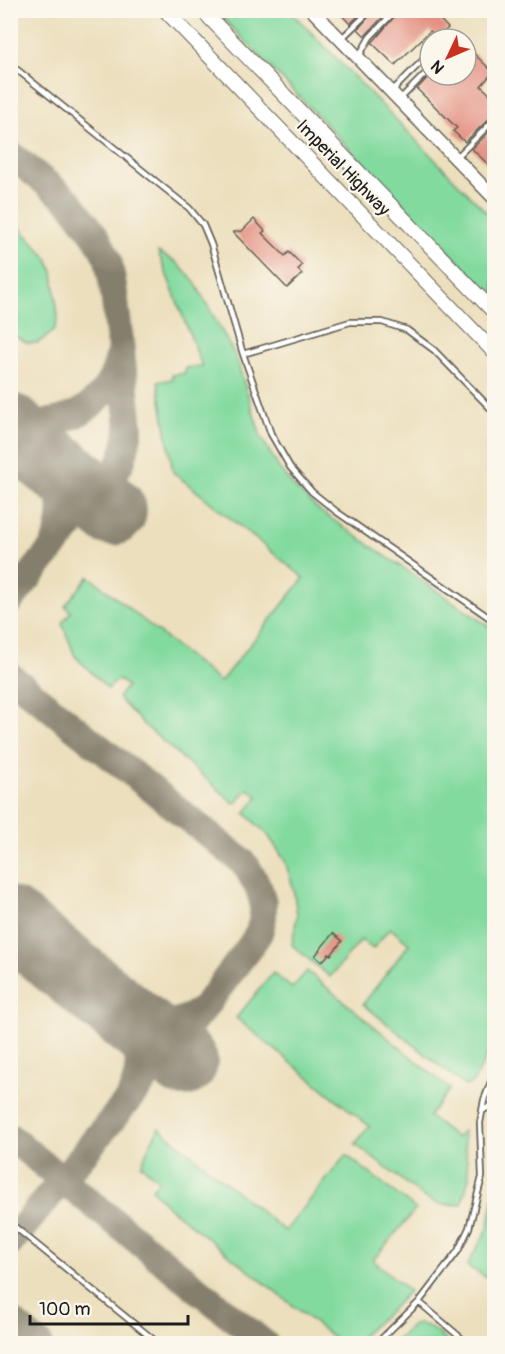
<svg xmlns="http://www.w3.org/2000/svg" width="505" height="1354" viewBox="0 0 505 1354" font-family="Pangolin,sans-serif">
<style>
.green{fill:#82da9f;stroke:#4f7b5e;stroke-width:1.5}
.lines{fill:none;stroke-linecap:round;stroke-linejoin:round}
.taxiway{stroke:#847e6c;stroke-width:28}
.runway{stroke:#847e6c;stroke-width:70}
.building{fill:#e49183}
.lane-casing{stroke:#656054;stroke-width:8}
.secondary-casing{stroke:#656054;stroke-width:15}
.primary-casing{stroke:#656054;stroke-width:16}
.lane{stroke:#fff;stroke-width:4.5}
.secondary{stroke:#fff;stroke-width:12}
.primary{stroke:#fff;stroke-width:14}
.labels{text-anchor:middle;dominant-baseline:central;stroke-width:4.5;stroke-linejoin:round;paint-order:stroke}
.street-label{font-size:18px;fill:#1c1c1c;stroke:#fbf7ec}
</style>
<rect width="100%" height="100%" fill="#fbf7ec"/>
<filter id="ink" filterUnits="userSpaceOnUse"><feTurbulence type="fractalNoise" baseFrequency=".0167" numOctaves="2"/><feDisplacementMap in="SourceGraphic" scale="12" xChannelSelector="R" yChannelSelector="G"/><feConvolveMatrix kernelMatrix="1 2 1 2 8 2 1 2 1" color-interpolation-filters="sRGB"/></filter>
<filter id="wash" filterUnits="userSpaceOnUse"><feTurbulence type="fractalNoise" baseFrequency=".008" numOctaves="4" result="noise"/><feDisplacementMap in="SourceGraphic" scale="24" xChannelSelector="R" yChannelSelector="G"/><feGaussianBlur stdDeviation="1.35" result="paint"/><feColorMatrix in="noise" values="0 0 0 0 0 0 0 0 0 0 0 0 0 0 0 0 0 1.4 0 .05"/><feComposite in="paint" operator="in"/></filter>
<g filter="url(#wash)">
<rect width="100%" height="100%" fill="#ecdfbd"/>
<path class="green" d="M216,11H290L494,220V298Z
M10,217L48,259L53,272L58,317L55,329L48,336L37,343H28L11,334Z
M158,252L175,261L194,281L236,357L261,437L279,468L294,487L320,511L494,630V1045L491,1048L473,1083L465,1086L363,1004L409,944L390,928L373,949L361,940L330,977L292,945L297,915L293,887L285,861L268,835L245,813L258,797L248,789L235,804L143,724L118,698L127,686L118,679L108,689L75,656L62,623L71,612L65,606L89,576L220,682L304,578L173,472L158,382L172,379V375L185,373V368L202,366Z
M307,971L450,1089L429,1116L457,1138L463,1131L469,1177L462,1204L450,1205L438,1204L424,1197L355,1144L369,1126L236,1018L273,973L292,988Z
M159,1128L285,1231L346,1155L416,1209L373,1260L409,1291L391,1310L363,1335L356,1343H340L166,1205L152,1189L159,1180L141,1165L150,1144Z
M494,1196V1282L467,1266L488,1228Z
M419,1324L428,1326L450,1343H393L413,1325Z"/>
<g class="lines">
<path class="taxiway" d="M10,154L70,202L97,238L108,259L113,286L120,341L129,429L126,445L122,460L114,474L48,554
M10,419C63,433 110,407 120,352
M10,431C21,440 33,448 43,458C64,480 66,515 55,542
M10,601L50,551
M10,676L238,858L247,867L259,889L263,902V917L259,933L251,945L204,1008L10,1243
M124,1013C138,1040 145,1065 131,1094
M124,1013C151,1026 174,1028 200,1011
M10,1137L265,1344
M10,1320L39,1344"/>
<path class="runway" d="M10,428L112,511
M10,922L183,1062"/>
</g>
<g id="blocks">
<path class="building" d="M337,10H364L350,24Z
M375,10H389L365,36L358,29Z
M400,10H431L448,28L438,38L430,31L395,65L372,43Z
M466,46L493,72L481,86L495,99V116L491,117L465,142L453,131L457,128L417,89L430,75H466Z
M495,126V171L472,149Z
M254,219L265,231L262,233L285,256L289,252L302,265L298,270L302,274L287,288L233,232L242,231Z
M333,933L342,941L331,955L329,954L322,962L315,956Z"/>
</g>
</g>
<g filter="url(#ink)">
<use href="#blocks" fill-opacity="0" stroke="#656054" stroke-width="1.5"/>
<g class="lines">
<defs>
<path id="lane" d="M342,38L371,10
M359,56L370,37L396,10
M10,64L189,208L203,225L211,244L243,354L271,434L290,467L312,492L337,512L494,621
M393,90L430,53
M400,99L430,69
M456,158L494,120
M243,354L350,322H382L407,330L434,350L494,412
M482,1111L494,1104
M10,1223L159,1344
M419,1302L468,1344
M376,1344L419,1302L458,1251L469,1228L482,1177L480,1123L484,1100L494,1074"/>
<path id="secondary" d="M312,10L494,198"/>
<path id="primary" d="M165,10L494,352
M202,10L494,312"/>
</defs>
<use href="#lane" class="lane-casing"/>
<use href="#secondary" class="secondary-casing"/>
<use href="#primary" class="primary-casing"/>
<use href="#lane" class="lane"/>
<use href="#secondary" class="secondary"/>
<use href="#primary" class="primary"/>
</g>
</g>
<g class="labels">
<g class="street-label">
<text transform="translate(343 168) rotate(46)">Imperial Highway</text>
</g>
</g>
<rect width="505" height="1354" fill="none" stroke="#fbf7ec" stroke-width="36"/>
<g transform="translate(448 57) rotate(226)"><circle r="28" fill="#fbf7ec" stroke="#a29f99" stroke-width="1.5"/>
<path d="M0-4.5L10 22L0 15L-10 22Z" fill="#c8321e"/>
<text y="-9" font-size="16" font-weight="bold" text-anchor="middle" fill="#1c1c1c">N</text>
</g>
<path d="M30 1315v9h158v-9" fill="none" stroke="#1c1c1c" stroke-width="3"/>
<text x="39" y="1315" font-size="18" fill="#1c1c1c" stroke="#fbf7ec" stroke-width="4.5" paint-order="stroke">100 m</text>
</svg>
